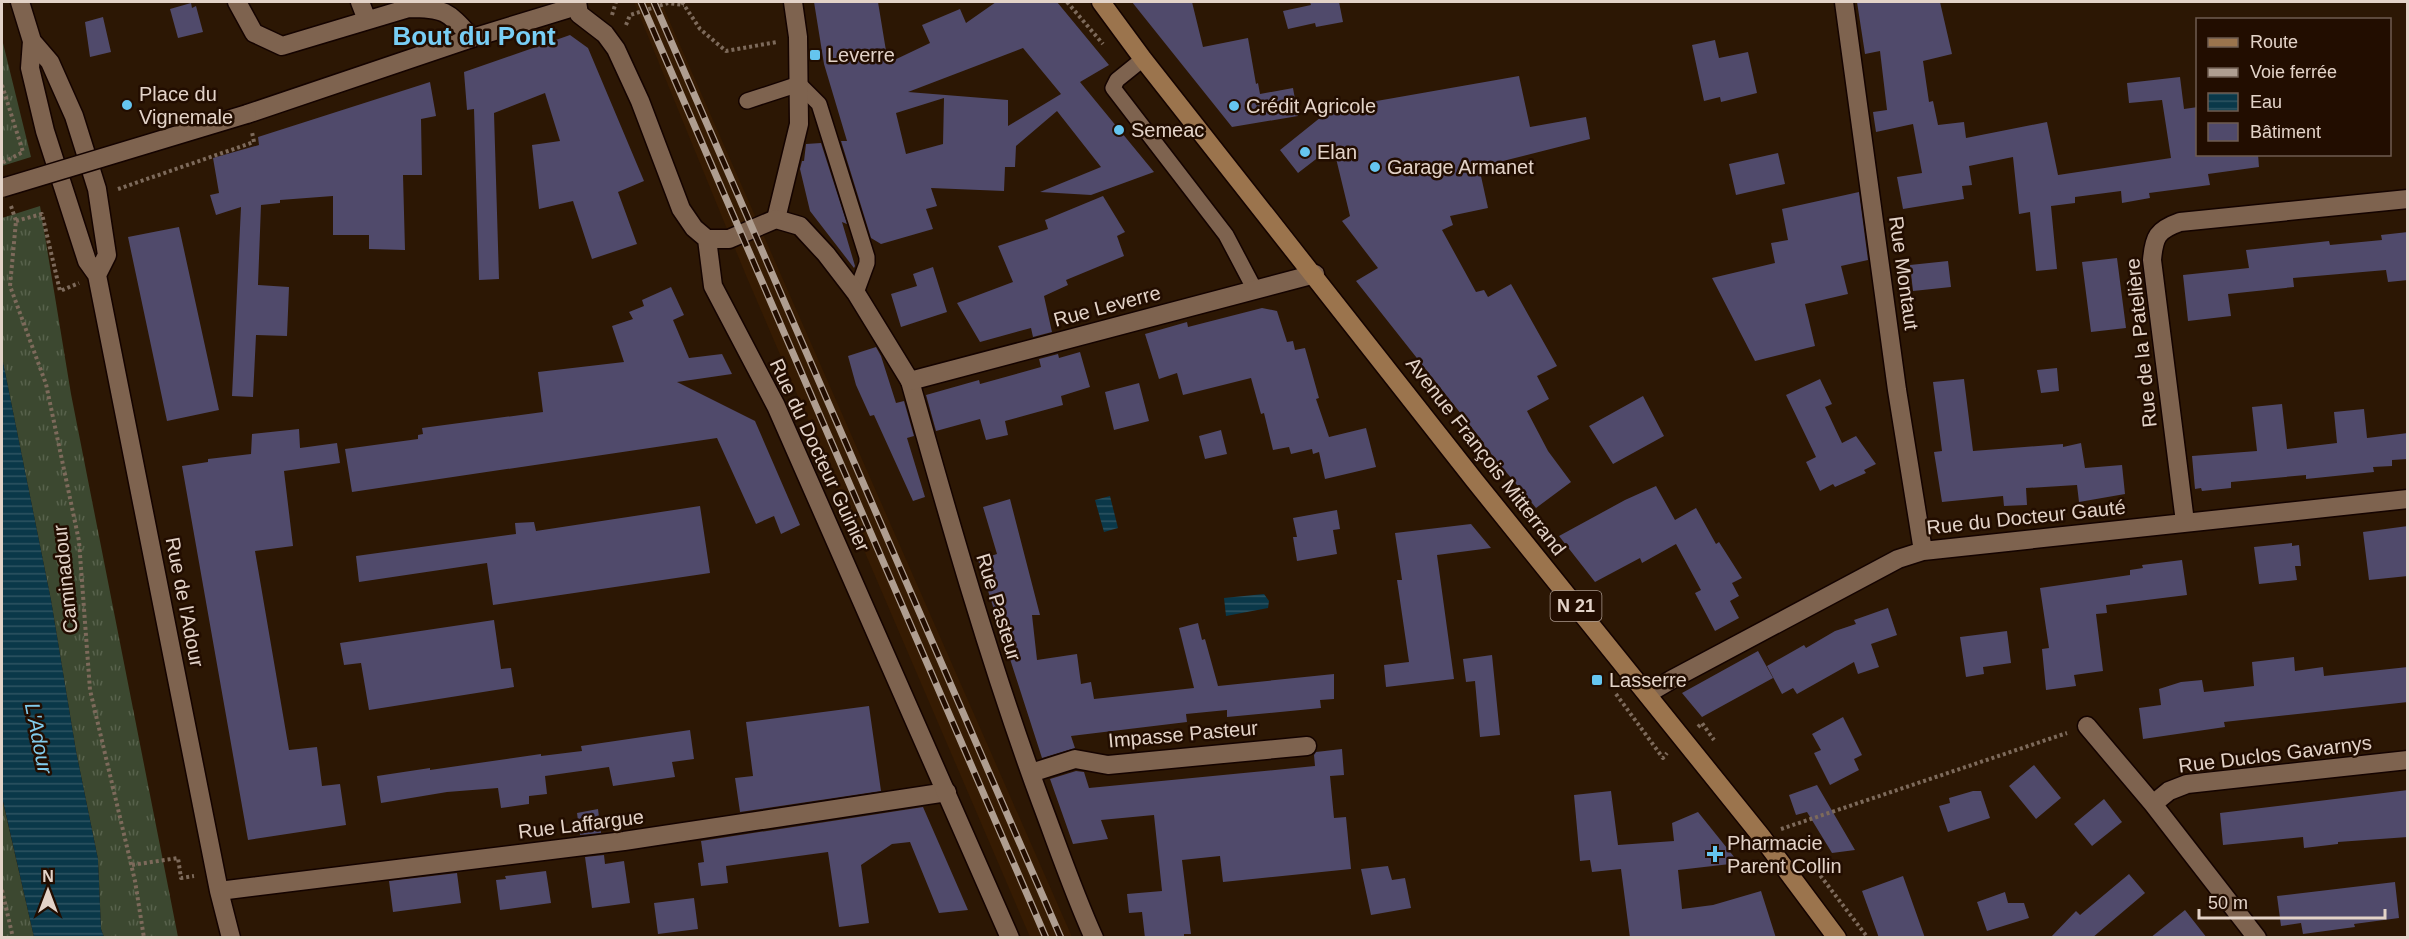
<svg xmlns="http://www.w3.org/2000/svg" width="2409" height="939" viewBox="0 0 2409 939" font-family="Arial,sans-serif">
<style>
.built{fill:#361b02}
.grass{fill:url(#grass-tufts)}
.water{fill:url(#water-rules)}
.building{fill:#504a6b;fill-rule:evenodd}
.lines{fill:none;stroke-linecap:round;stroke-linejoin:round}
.lane-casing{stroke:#140300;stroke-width:18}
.street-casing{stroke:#140300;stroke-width:21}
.secondary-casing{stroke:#140300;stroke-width:21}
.primary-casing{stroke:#140300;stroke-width:21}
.path{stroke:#7d6a5b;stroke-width:4;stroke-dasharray:3 3;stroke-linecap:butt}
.lane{stroke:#7e634f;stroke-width:15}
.street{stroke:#7e634f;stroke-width:18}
.secondary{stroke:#7e634f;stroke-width:18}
.primary{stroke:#9b744d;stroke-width:18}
.rail-casing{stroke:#af9e91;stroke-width:7}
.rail{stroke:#220d00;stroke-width:4.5;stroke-dasharray:14;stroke-linecap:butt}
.secondary-bridge-casing{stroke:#140300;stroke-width:21;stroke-linecap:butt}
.secondary-bridge{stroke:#7e634f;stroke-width:18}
.poi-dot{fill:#65c5ef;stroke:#220d00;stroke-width:2}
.labels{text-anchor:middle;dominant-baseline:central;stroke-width:5;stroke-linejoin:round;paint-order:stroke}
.shield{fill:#220d00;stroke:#a9988c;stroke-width:1.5}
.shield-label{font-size:18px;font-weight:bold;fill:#e3d3c8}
.poi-label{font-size:20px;fill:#e3d3c8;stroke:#220d00;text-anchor:start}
.street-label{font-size:20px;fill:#e3d3c8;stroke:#220d00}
.water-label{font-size:21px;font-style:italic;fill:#82cbeb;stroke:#220d00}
.district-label{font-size:26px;font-weight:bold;fill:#78cef5;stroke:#220d00}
</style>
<defs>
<pattern id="grass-tufts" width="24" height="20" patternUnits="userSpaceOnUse" patternTransform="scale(1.5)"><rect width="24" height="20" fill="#3c4830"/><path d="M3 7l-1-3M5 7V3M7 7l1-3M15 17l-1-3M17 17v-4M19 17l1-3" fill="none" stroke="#58624c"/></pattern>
<pattern id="water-rules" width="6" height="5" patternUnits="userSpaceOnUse" patternTransform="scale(1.5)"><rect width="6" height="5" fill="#0a3849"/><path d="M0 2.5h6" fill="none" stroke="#2e5462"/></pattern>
</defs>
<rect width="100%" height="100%" fill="#2c1704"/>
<path class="built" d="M634,2H661L1072,937H1030L745,273Z"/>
<path class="grass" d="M2,39L31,157L2,166Z
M40,206L71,394L178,937H104L101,929L98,859L76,751L51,600L2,357V218Z
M2,798L34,937H2Z"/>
<path class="water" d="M2,357L51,600L76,751L98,859L101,929L104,937H34L2,797Z
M1110,496L1118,528L1104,532L1095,500Z
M1264,594L1269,601L1268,608L1226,616L1224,598Z"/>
<path class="building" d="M814,2H878L888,63L930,43L922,25L960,9L966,23L996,2H1057L1109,65L1080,82L1154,172L1091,195L1040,192L1101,167L1057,111L1016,146L1015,167H1005L1004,191L931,188L937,206L926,209L933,229L881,244L871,238L841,141H847L824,64ZM1023,48L1061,94L1008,126V100L908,92ZM944,98L943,144L906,154L896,113Z
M1132,2H1192L1203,47L1248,38L1256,84L1258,83L1260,94L1293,88L1298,116L1232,127Z
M1310,2H1339L1343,22L1316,27L1315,23L1288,29L1283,11L1311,5Z
M1857,2H1940L1952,54L1923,61L1929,102L1933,101L1938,125L1964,122L1966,138L2047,122L2058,175L2171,158L2162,100L2129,103L2127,83L2180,77L2184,109L2198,107V154H2258L2259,167L2208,174L2210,185L2149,193L2150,198L2122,203L2121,191L2075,197V203L2051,206L2057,269L2036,271L2030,212L2019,214L2013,157L1969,166L1972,185L1962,186L1964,199L1903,209L1897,177L1922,173L1913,124L1876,132L1873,112L1887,110L1880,51L1865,54Z
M191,3L192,8L196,6L203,32L178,38L170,9Z
M103,17L111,52L90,57L85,22Z
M570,35L588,48L644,181L618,192L637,244L592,259L573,201L539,209L532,145L560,141L545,93L494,113L499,279L479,280L474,109L467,110L464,72Z
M1715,40L1719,58L1748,52L1757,93L1721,102L1720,97L1704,101L1692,45Z
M1519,76L1530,127L1586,117L1590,139L1479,167L1488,208L1450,216L1453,225L1442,230L1476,292L1484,290L1488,297L1511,284L1557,366L1537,376L1549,399L1527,411L1548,451L1571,482L1536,508L1483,444L1484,443L1356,281L1378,268L1342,221L1350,216L1333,146L1298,173L1280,150L1331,109Z
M430,82L436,116L421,119L422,175H403L405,250L369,249V235H333V196L280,200V203L261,205L258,285L289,287L287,336L256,335L253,397L232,396L241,207L216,215L210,195L219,193L213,158L259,145L258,137Z
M821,143L847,224L842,222L855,266L854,268L810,211L800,169L802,161H804L806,144Z
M1778,153L1785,184L1736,195L1729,164Z
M1859,192L1868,260L1841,266L1848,294L1805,304L1815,346L1755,361L1712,278L1775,263L1771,243L1788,240L1782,209Z
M1103,196L1125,232L1117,236L1124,256L1066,280L1068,285L1044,296L1052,332L1033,337L1031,328L980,342L957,303L1013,282L998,246L1048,229L1045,220Z
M179,227L219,410L167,421L128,237Z
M2408,232V280L2388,282L2386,270L2293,278L2294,287L2228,294L2231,316L2188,321L2183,275L2249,268L2246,250L2329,241L2330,245L2382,240L2381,235Z
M2117,258L2126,328L2091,332L2082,262Z
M1948,261L1951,287L1913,291L1910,265Z
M933,267L947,312L901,327L891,294L917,286L913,274Z
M671,287L684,315L673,320L689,358L722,354L732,374L677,382L755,421L800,525L781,534L774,516L756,524L717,438L352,492L345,449L418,439V435L423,434L422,428L543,412L538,372L624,362L612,326L633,319L629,312L644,306L642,300Z
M1262,308L1277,311L1287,342L1293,341L1295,350L1305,348L1319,398L1316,399L1329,437L1366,428L1376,467L1325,479L1319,452L1313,454L1312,449L1291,454L1289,447L1273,450L1264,413L1261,414L1251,378L1183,395L1177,373L1159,379L1145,334L1187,322L1188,327Z
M876,347L881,356L896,403L904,401L914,436L907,438L925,497L913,501L874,415L870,416L856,385L848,356Z
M1080,352L1090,387L1061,396L1063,405L1005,421L1008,435L986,440L980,419L936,431L926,395L979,380L980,384L1041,367L1039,359L1058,354L1059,358Z
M2057,368L2059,391L2041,393L2037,370Z
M1820,379L1832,404L1825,407L1842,443L1856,436L1876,464L1864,470L1866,473L1835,487L1833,484L1820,491L1806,462L1816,457L1786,395Z
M1964,379L1973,451L2063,444V447L2081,443L2085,468L2122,465L2125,494L2079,502L2077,485L2026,488L2027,505L2004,506L2003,496L1942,502L1934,452L1942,451L1933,382Z
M1139,383L1149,421L1114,430L1105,392Z
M1643,396L1664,436L1613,464L1589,426Z
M2282,404L2287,449L2337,443L2334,412L2364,409L2367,438L2408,433V459L2392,460V466L2373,467L2374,472L2306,479V475L2231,482V488L2202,491L2201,488L2195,489L2192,456L2257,451L2252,407Z
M299,429L300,448L337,443L340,463L284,471L293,546L255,551L289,750L317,747L322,786L340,784L346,825L248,840L182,466L208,462V459L251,454L252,434Z
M1221,430L1227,454L1205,459L1199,436Z
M1656,486L1675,520L1696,508L1716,544L1719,542L1742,578L1732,583L1739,596L1730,601L1739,618L1715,631L1695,593L1701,590L1676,544L1642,563L1640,558L1595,582L1559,536L1625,500Z
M1010,499L1040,615H1032L1037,660L1077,654L1081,684L1091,682L1094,699L1194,688L1179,628L1198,623L1202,640L1205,639L1218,686L1334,674V699L1320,700L1321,708L1227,717V710L1186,714L1187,722L1071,736L1075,748L1042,758L978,560L997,554L983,507Z
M700,506L710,573L493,605L487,563L359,582L356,556L516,534L515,523L534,522L536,531Z
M1337,510L1340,529L1333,530L1337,554L1297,561L1293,537H1297L1293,518Z
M1471,524L1491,548L1437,555L1454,679L1386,687L1384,665L1409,662L1397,580H1402L1395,533Z
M2408,526V576L2369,580L2363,532Z
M2292,543V546L2299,545L2301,566H2295L2297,580L2259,584L2254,547Z
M2182,560L2187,595L2106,605L2107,613L2096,614L2103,671L2074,675L2076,686L2046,690L2042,649L2049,648L2040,588L2130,575V570L2143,568L2142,565Z
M1888,608L1897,635L1871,644L1879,667L1858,674L1854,662L1797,694L1793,688L1782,694L1767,666L1804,645L1806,648L1835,631L1856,624L1854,620Z
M494,620L501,669L511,668L514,687L369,710L361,663L344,665L340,643Z
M2007,631L2011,663L1983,667L1984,674L1966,677L1960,637Z
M1758,651L1773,678L1702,717L1682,693Z
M1492,655L1500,735L1480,737L1475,681L1466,682L1463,659Z
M2294,657L2295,671L2323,667L2324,676L2408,667V702L2224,722L2225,727L2143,739L2139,708L2161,705L2159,689L2181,682L2202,680L2204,692L2254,686L2252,662Z
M869,706L881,791L740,812L735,778L753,776L746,722Z
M1843,717L1862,755L1854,759L1859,770L1830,785L1814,753L1821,750L1812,734Z
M690,730L694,759L672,762L675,777L613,786L609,767L545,776L547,794L529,796V804L501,808L498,788L447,792L381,803L377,776L430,768V770L541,754V756L582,751L581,746Z
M1342,749L1344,775L1330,776L1334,818L1346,817L1351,869L1223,882L1220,856L1182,860L1191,934H1184V938H1145L1142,912L1129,913L1127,894L1162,891L1154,815L1101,820L1108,839L1073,844L1050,779L1076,771L1084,772L1089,788L1315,766L1314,755L1316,752Z
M2034,765L2061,798L2036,819L2009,786Z
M1817,785L1855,850L1832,853L1807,812L1796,815L1789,795Z
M2408,790V837L2338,842V844L2304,848L2303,837L2223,845L2220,813Z
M1611,791L1618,845L1674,841L1672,823L1698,812L1739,863L1678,870L1682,909L1713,905L1761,891L1776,938H1630L1621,869L1592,872L1590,860L1580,861L1574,795Z
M1973,791H1981L1990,818L1948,832L1939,806L1950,803L1949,798Z
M2104,799L2122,822L2092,846L2074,824Z
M923,807L968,910L939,913L910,842L892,844L861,865L869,923L839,927L828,852L726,866L728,883L701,886L698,863L704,862L701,841Z
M598,809L601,833L580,835L577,813Z
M604,855L605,864L624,861L630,903L592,908L585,857Z
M1388,866L1392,880L1405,878L1411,908L1371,915L1361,869Z
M546,871L551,903L500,910L496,880L506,879L505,876Z
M457,873L461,903L393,912L389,881Z
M2129,874L2145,893L2092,938H2050L2076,911L2080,915Z
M1903,876L1925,938H1879L1862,891Z
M2395,882L2399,918L2354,924L2355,927L2303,934L2301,923L2281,926L2277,896Z
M2005,892L2008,903H2024L2029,918L1987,931L1977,902Z
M694,898L698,929L658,934L654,903Z
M2185,910L2207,938H2150Z"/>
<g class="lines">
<defs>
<path id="lane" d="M1143,59L1117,80L1113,88L1226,235L1255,290
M747,101L799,84L819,104L867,257V263L856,293"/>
<path id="street" d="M20,2L32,41L30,68L45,131L87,261L97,275L219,891L231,938
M237,2L254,33L282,46L409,8C446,8 448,12 472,38
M360,2L367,20
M1844,2L1897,390L1923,551
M32,41L50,62L74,116L97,189L107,255L97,275
M776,219L799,124L798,37L793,2
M910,381C950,523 990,664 1041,802C1058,847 1074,894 1094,938
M2185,522L2152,260C2154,237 2157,230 2180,222L2408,199
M1647,694L1671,680L1898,559L1923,551L2408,499
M2087,726L2153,804L2257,938
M1031,773L1075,759L1108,765L1307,746
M2153,804L2169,791L2187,784L2408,760
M219,891L624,841L947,792"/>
<path id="secondary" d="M577,2L579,14L605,34L616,49L640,101L681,209L694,228L707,239L713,286L776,406L1010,938
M247,114L472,38L577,6
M707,239H729L776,219L800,226L826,254L856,293L910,381L1315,274"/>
<path id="primary" d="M1101,2L1143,59L1475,481L1761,836L1837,938"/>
</defs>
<use href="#lane" class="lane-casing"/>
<use href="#street" class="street-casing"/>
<use href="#secondary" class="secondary-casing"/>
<use href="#primary" class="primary-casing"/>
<path class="path" d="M682,2L700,29L726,51L777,42
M1067,2L1103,44
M612,15L616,2
M626,25L630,15L668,3L684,5
M2,85L23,152L2,163
M118,189L254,142L252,132
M11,206L16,221L10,286L46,384L79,541L90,690L135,881L144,938
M16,221L42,214L60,291L79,283
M1616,694L1663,758L1667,753
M1698,727L1702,723L1714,740
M1781,829L2067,733
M132,865L178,858L181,878L194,876
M1813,866L1868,938
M2,890L13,938"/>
<use href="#lane" class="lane"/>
<use href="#street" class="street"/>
<use href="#secondary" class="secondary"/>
<use href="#primary" class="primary"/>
<defs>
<path id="rail" d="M641,2L1046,938
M654,2L1061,938"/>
</defs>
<use href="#rail" class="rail-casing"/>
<use href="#rail" class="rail"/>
<defs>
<path id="secondary-bridge" d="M2,188L247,114"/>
</defs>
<use href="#secondary-bridge" class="secondary-bridge-casing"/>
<use href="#secondary-bridge" class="secondary-bridge"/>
</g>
<g class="poi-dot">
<rect x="809" y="49" width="12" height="12" rx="3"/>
<circle cx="127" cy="105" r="6"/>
<circle cx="1234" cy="106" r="6"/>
<circle cx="1119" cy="130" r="6"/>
<circle cx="1305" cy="152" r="6"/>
<circle cx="1375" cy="167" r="6"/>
<rect x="1591" y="674" width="12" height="12" rx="3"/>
<path d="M1712 845h6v6h6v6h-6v6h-6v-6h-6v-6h6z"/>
</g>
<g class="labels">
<rect class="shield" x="1550.5" y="591" width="51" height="30" rx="4.5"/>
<g class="shield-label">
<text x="1576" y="606">N 21</text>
</g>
<g class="poi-label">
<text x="827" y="55">Leverre</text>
<text x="139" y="94">Place du<tspan x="139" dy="23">Vignemale</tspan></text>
<text x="1246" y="106">Crédit Agricole</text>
<text x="1131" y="130">Semeac</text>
<text x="1317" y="152">Elan</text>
<text x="1387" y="167">Garage Armanet</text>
<text x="1609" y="680">Lasserre</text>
<text x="1727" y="843">Pharmacie<tspan x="1727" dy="23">Parent Collin</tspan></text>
</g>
<g class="street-label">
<text transform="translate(1904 273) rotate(82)">Rue Montaut</text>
<text transform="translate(1107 306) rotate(-15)">Rue Leverre</text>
<text transform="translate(2141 343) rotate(-96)">Rue de la Patelière</text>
<text transform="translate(820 455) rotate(65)">Rue du Docteur Guinier</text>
<text transform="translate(1486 456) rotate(52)">Avenue François Mitterrand</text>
<text transform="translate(2026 517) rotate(-6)">Rue du Docteur Gauté</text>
<text transform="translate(65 579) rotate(-96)">Caminadour</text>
<text transform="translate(185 602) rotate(79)">Rue de l'Adour</text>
<text transform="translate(999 607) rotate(73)">Rue Pasteur</text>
<text transform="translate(1183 734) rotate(-5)">Impasse Pasteur</text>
<text transform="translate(2275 754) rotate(-7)">Rue Duclos Gavarnys</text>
<text transform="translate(581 824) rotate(-7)">Rue Laffargue</text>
</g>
<g class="water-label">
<text transform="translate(39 738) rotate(79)">L'Adour</text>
</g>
<g class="district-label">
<text x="474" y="36">Bout du Pont</text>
</g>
</g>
<rect width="2409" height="939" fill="none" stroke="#e3d3c8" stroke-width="6"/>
<rect x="2196" y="18" width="195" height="138" fill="#220d00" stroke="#6f5c50" stroke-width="1.5"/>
<rect x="2208" y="38" width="30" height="9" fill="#9b744d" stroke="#6f5c50" stroke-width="1.5"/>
<text x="2250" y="48" font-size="18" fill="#e3d3c8">Route</text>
<rect x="2208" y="68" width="30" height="9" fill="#af9e91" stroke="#6f5c50" stroke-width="1.5"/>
<text x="2250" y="78" font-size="18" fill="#e3d3c8">Voie ferrée</text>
<rect x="2208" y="93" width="30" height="18" fill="url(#water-rules)" stroke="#6f5c50" stroke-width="1.5"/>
<text x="2250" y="108" font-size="18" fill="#e3d3c8">Eau</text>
<rect x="2208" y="123" width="30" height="18" fill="#504a6b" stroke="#6f5c50" stroke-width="1.5"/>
<text x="2250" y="138" font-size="18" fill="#e3d3c8">Bâtiment</text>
<g transform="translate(48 891)" stroke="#220d00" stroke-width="4.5" paint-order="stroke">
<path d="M0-4.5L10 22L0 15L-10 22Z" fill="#e3d3c8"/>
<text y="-9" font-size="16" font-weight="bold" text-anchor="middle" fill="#e3d3c8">N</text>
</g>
<path d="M2199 909v9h186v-9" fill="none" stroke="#e3d3c8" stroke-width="3"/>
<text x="2208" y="909" font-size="18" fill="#e3d3c8" stroke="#220d00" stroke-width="4.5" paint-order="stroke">50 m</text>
</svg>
